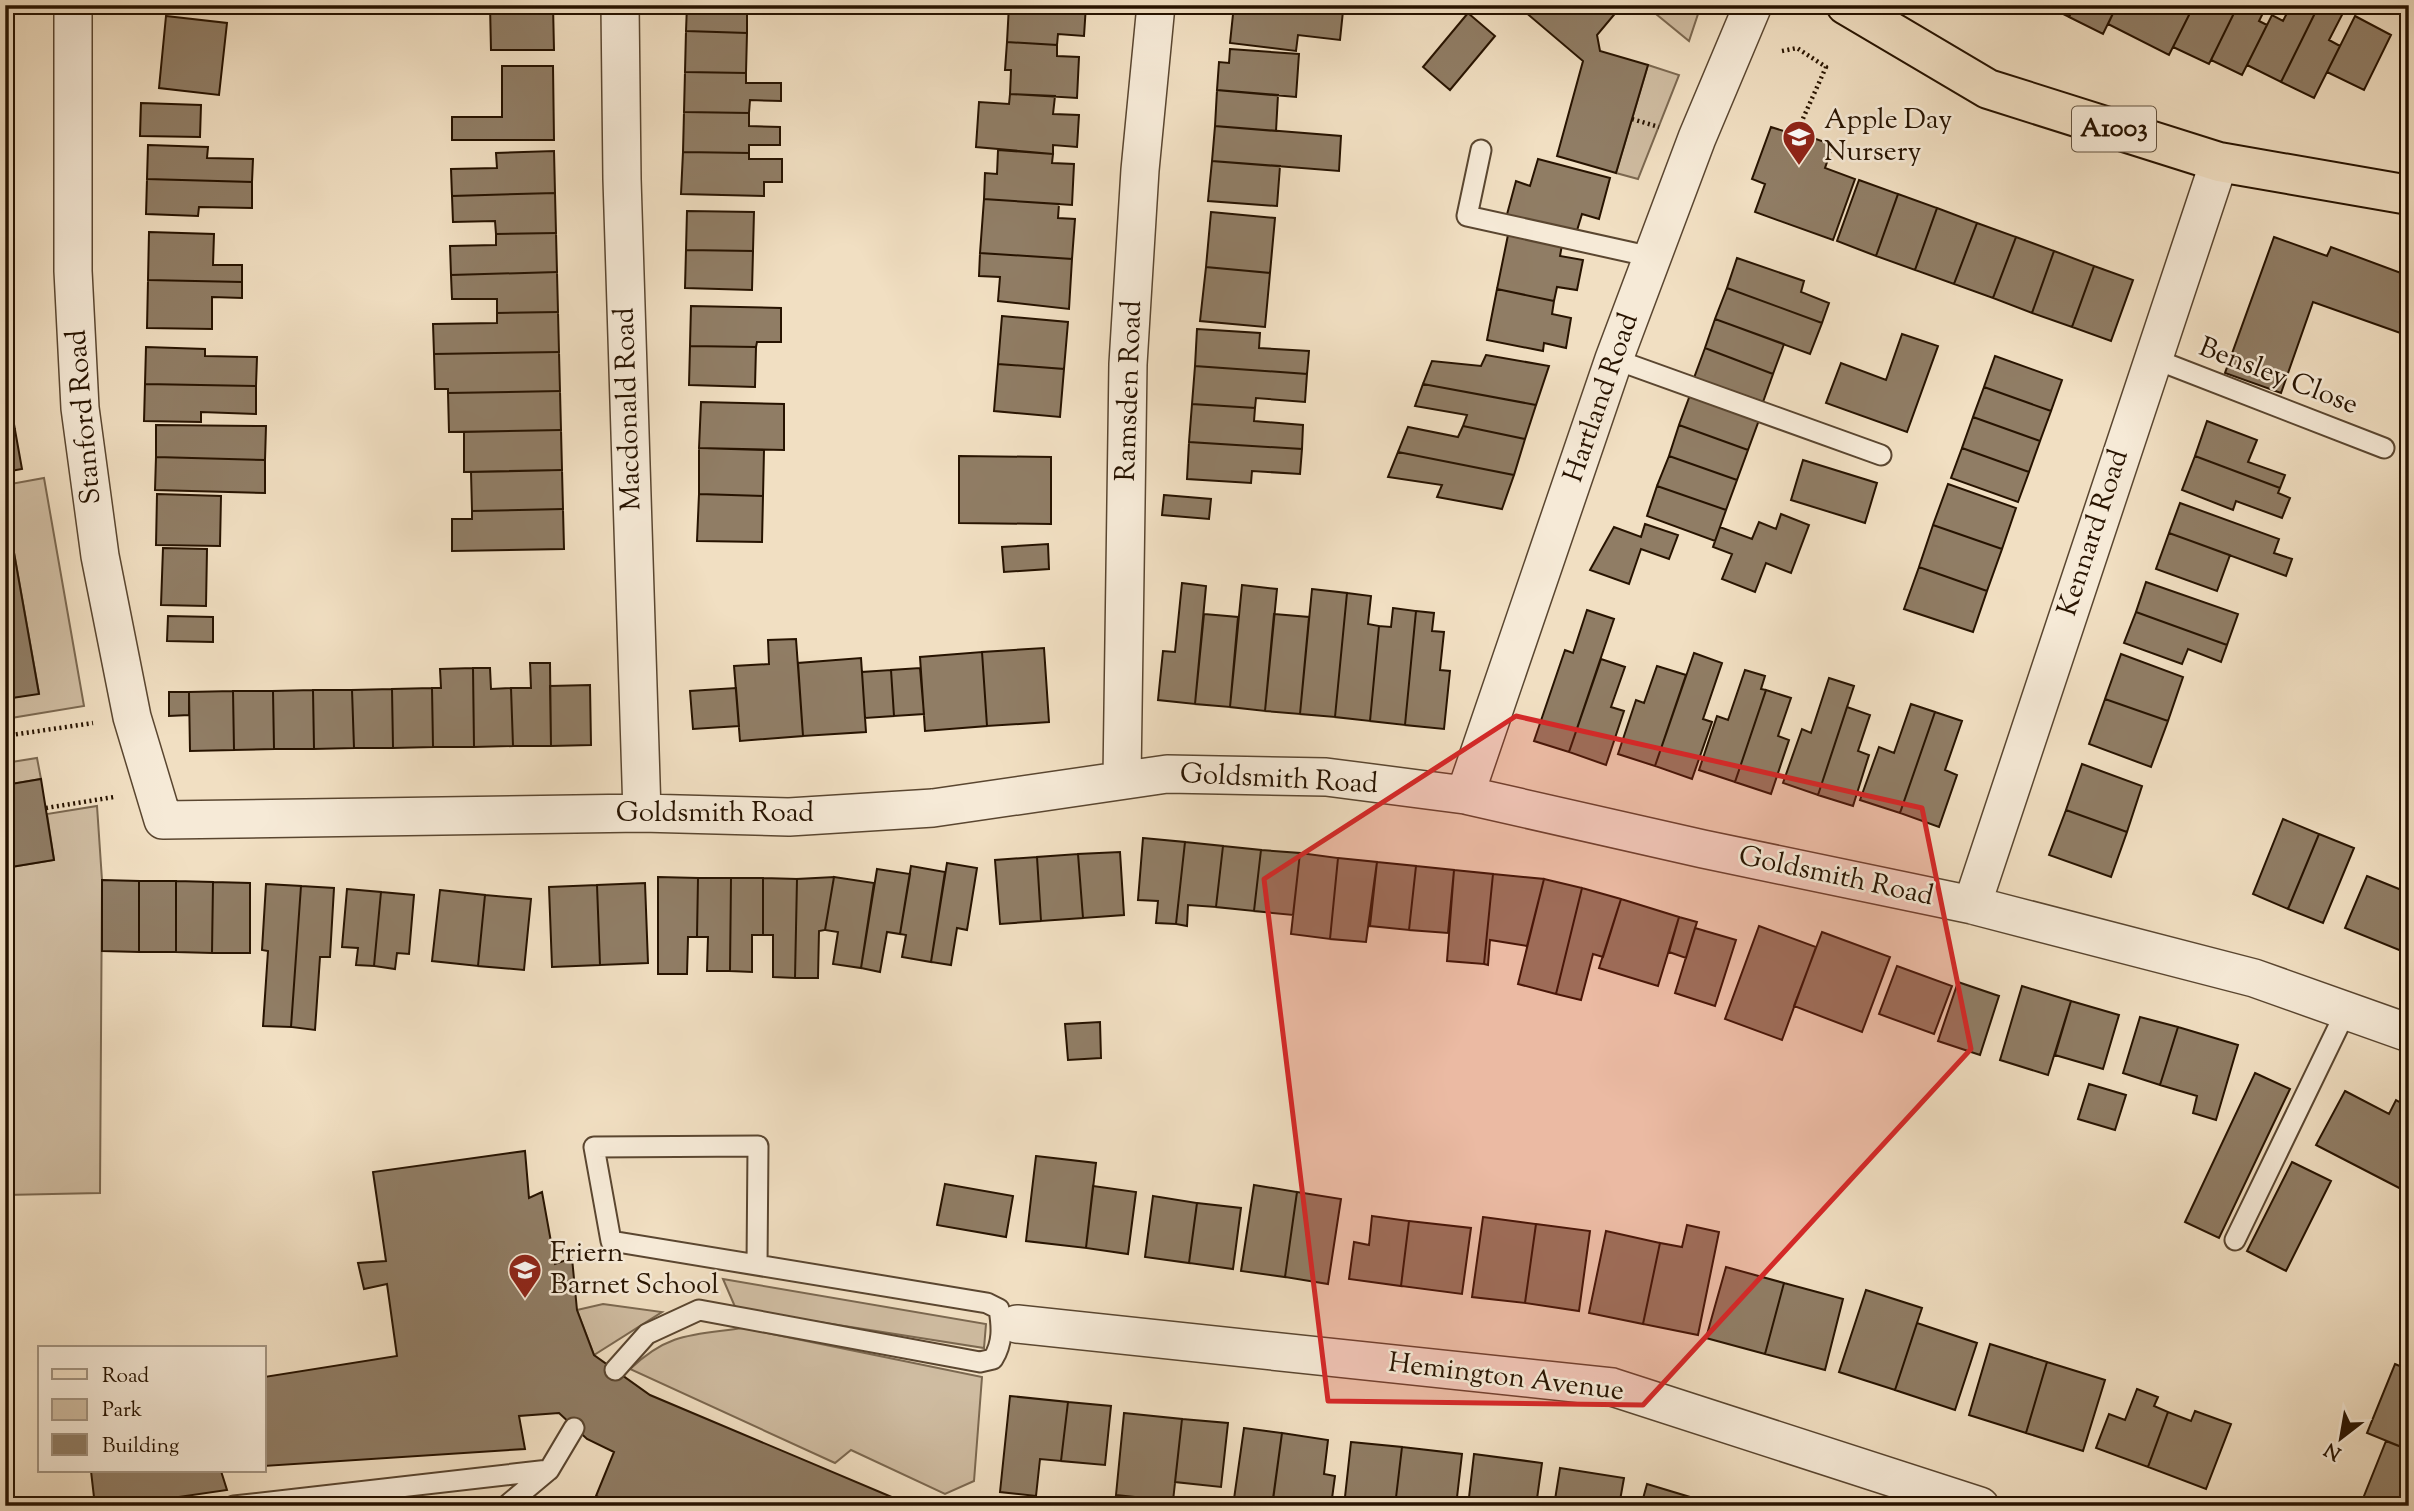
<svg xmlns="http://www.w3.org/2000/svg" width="2414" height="1511" viewBox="0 0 2414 1511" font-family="'Sorts Mill Goudy',serif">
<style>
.green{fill:#cfbca1;stroke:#7b6850;stroke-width:2}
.building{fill:#907d65;stroke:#271300;stroke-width:2}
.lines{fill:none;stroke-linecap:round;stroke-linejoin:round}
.lane-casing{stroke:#5a4630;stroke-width:23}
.street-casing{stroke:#5a4630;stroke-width:40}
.primary-casing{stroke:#271300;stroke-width:42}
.path{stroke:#271300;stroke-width:4.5;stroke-dasharray:2 3.5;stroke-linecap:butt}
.lane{stroke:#f6ead7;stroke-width:19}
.street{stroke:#f6ead7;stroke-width:37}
.primary{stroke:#f1dfc2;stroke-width:38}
.marked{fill:#d62828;fill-opacity:0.2;stroke:#d62828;stroke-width:5;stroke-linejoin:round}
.labels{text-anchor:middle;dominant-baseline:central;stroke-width:5;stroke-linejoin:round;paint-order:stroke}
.shield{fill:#f6ead7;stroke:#655440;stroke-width:2}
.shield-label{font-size:26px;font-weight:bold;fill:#271300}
.poi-label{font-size:28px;fill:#271300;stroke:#f6ead7;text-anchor:start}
.street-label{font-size:28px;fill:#271300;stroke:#f6ead7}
</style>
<rect width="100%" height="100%" fill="#f1dfc2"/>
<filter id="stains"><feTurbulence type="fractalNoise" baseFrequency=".00286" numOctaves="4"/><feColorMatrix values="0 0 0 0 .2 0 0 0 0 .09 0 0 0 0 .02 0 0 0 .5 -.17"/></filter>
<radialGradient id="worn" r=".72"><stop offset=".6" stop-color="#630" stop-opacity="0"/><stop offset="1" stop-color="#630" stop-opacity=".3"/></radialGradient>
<path class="green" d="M1645,5H1701L1689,41Z
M1648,65L1679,75L1638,179L1616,173Z
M44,478L84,706L5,719V699L39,693L5,502V485Z
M37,758L41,779L5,785V763Z
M97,806L102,880L100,1193L5,1195V868L54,860L47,814Z
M723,1279L986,1324L984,1348L736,1309Z
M603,1304L662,1312L594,1355L577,1310Z
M743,1328L982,1377L974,1481L945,1494L851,1450L835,1463L630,1369C669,1332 693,1335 743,1328Z"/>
<path class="building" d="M167,5H229L228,13Z
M490,5H553L554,50H491Z
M687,5H747V33L686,31Z
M1009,5H1086L1084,36L1058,34L1057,45L1007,42Z
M1234,5H1295L1343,11L1340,40L1298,35L1296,51L1230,43Z
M1517,5H1613L1618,10L1597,35L1600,51L1648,65L1616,173L1557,156L1583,61Z
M2045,5H2075L2069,17Z
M2075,5H2117L2103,34L2069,17Z
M2117,5H2194L2169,55L2108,24Z
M2194,5H2238L2209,64L2173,47Z
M2238,5H2267L2259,21L2267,25L2242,75L2211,60Z
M2291,5H2319L2281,82L2247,65L2272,15L2283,21Z
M2319,5H2327L2343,13L2329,40L2340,46L2314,98L2281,82Z
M1468,13L1495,36L1450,90L1423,67Z
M166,16L227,23L219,95L159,88Z
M2355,16L2391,35L2364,90L2327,72Z
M686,31L747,33L746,73L685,72Z
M1007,42L1057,45V56L1079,57L1077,98L1010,94L1011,70H1005Z
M1230,49L1299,54L1296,97L1217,90L1219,62L1229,63Z
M502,66H553L554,140H452V117H502Z
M685,72L746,73V83H781V101L750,100L749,113L684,112Z
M1217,90L1278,95L1276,131L1215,126Z
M1010,94L1055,96L1053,114L1079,115L1077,147L1053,145V154L976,147L979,102L1009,104Z
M141,103L201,105L200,137L140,136Z
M684,112L749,113V126L780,127V145H749V153L683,152Z
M1215,126L1341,136L1339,171L1212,161Z
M1771,127L1790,133L1791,130L1833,145L1825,168L1855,179L1833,240L1755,212L1765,184L1752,179Z
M148,145L208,147L207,158L253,159L252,182L147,179Z
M998,150L1053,154L1052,163L1074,164L1072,205L984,199L985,173L997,174Z
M554,151L555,193L452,196L451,169L497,168L496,153Z
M683,152L749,153V159H782V182H764V196L681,194Z
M1538,159L1610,178L1599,219L1582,214L1575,237L1506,218L1516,181L1530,186Z
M1212,161L1280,166L1277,206L1208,201Z
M147,179L252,182V208L199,207L198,216L146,214Z
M1859,180L1898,194L1876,256L1837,241Z
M555,193L556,233L496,234L495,221L453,222L452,196Z
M1898,194L1937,208L1915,270L1876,256Z
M984,199L1059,204L1058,218L1075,219L1072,259L980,253Z
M1937,208L1977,223L1954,284L1915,270Z
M687,211L754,212L753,251L686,250Z
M1211,212L1275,218L1270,273L1206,267Z
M1977,223L2016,237L1993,298L1954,284Z
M149,232L214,234L213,265H242V282L148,280Z
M556,233L557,272L451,275L450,246L496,245V234Z
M1508,235L1562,245L1560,256L1583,260L1577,290L1557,287L1554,301L1497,289Z
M2016,237L2054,251L2032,313L1993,298Z
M2274,237L2327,256L2331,247L2409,276V336L2313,302L2281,393L2225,373Z
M686,250L753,251L752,290L685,288Z
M2054,251L2094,266L2072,327L2032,313Z
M980,253L1072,259L1069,309L998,301L1000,277L979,276Z
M1737,258L1804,281L1801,292L1829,303L1822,323L1727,288Z
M2094,266L2133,280L2111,341L2072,327Z
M1206,267L1270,273L1265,327L1200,321Z
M557,272L558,312L497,313V299H452L451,275Z
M148,280L242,282V298L212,297V329L147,328Z
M1727,288L1822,323L1810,354L1715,319Z
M1497,289L1554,301L1552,314L1571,318L1566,348L1544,343L1543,351L1487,340Z
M691,306L781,308V342H757L756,347L690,346Z
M558,312L559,352L434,354L433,324L497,323V313Z
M1002,316L1068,322L1064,369L998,364Z
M1715,319L1784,344L1773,374L1705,348Z
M1197,329L1260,333L1259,348L1309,351L1307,374L1195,366Z
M1902,334L1938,346L1907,432L1826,403L1841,363L1886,380Z
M690,346L756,347L755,387L689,385Z
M146,347L205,349V356L257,357L256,386L145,384Z
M1705,348L1773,374L1763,402L1694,378Z
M559,352L560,391L448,393V389H435L434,354Z
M1486,355L1549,366L1536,405L1423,384L1432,361L1481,366Z
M1995,356L2062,380L2051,411L1984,387Z
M998,364L1064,369L1060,417L994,411Z
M1195,366L1307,374L1305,402L1256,398L1255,408L1192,404Z
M145,384L256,386V414L201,412V422L144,421Z
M1423,384L1536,405L1525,439L1463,426L1467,415L1415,406Z
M1984,387L2051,411L2040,441L1973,417Z
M560,391L561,430L449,432L448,393Z
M9,395L15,430L5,432V396Z
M1690,395L1759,420L1748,450L1679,425Z
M701,402L784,404V450L699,448Z
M1192,404L1255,408L1254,421L1303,425L1302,449L1189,442Z
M1973,417L2040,441L2029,472L1962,448Z
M2207,421L2257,440L2248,462L2285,475L2280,488L2195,456Z
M156,425L266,426L265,460L156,457Z
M1679,425L1748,450L1737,480L1669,456Z
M1463,426L1525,439L1514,475L1398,452L1408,427L1458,437Z
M15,430L22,469L5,472V432Z
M561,430L562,470L464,472V432Z
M1189,442L1302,449L1300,474L1252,471L1251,483L1187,479Z
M699,448L764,450L763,496L699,494Z
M1962,448L2029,472L2018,502L1951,478Z
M1398,452L1514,475L1502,509L1437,497L1442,485L1388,477Z
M959,456L1051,457V524L959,523Z
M1669,456L1737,480L1726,510L1657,486Z
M2195,456L2280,488L2278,493L2290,498L2282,518L2236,501L2233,510L2182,490Z
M156,457L265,460V493L155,490Z
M1803,460L1877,483L1865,523L1791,500Z
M562,470L563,509L472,511L471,472Z
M1948,484L2016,508L2002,549L1933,525Z
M1657,486L1726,510L1715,541L1647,516Z
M157,494L221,496L220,546L156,545Z
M699,494L763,496L762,542L697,541Z
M1164,495L1211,499L1209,519L1162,515Z
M5,502L39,694L5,699Z
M2180,503L2279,539L2274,553L2292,559L2286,576L2169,533Z
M563,509L564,549L452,551V519H472V511Z
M1781,514L1809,525L1791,573L1766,563L1755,592L1722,579L1732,554L1713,547L1720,527L1752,539L1759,522L1776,529Z
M1645,524L1678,535L1669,559L1641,549L1629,584L1590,570L1614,527L1641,537Z
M1933,525L2002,549L1987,591L1919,567Z
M2169,533L2230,555L2217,591L2156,569Z
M1048,544L1049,569L1004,572L1002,547Z
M163,548L207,549L206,606L161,605Z
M1919,567L1987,591L1973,632L1904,609Z
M2146,582L2238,614L2227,645L2136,612Z
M1182,583L1206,586L1195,704L1158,700L1163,651L1175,652Z
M1242,585L1277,589L1265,711L1230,707Z
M1312,589L1347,593L1335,717L1300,714Z
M1347,593L1371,596L1368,624L1379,626L1370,721L1335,717Z
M1393,608L1416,611L1405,725L1370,721L1379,626L1391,627Z
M1587,610L1614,619L1569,752L1534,741L1565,650L1573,653Z
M1416,611L1434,613L1432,631L1444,632L1440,670L1450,671L1444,729L1405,725Z
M2136,612L2227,645L2221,662L2188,649L2182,664L2124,643Z
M1204,614L1238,617L1230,707L1195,704Z
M1274,614L1309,617L1300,714L1265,711Z
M168,616L213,617V642L167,641Z
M796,639L803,736L740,741L734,666L769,664L768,640Z
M1044,648L1049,722L987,726L982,652Z
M982,652L987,726L925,731L920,657Z
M1694,653L1722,663L1703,719L1712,722L1692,779L1655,766Z
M2121,654L2183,677L2168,721L2105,699Z
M861,658L866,732L803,736L798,663Z
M1601,659L1625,667L1611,707L1624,711L1606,765L1569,752Z
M530,663H550L551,746H513L511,688H531Z
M1657,666L1686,675L1655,766L1618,754L1636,700L1644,703Z
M473,668H490L491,689L511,688L513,746L474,747Z
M473,668L474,747H433L432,688H441L440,669Z
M920,668L924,714L894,716L891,670Z
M891,670L894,716L865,718L862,672Z
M1745,670L1765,676L1761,689L1766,690L1735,782L1699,770L1717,716L1728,720Z
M1829,678L1854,686L1818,795L1783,783L1802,729L1811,733Z
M590,685L591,745L551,746L550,686Z
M432,688L433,747L393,748L392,689Z
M736,688L739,726L693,729L690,691Z
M392,689L393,748H354L352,690Z
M313,690L314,749H274L273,691Z
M313,690H352L354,748L314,749Z
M1766,690L1791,698L1778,736L1789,740L1771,794L1735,782Z
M233,691L234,750L190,751L189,692Z
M233,691H273L274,749L234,750Z
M169,692H189V715L169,716Z
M2105,699L2168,721L2151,767L2089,744Z
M1911,704L1935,712L1900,813L1860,800L1879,747L1894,753Z
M1847,707L1870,715L1858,751L1869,755L1853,806L1818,795Z
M1935,712L1962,721L1945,770L1957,775L1939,827L1900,813Z
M2082,764L2142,786L2127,832L2066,810Z
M41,779L54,860L5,868V785Z
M2066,810L2127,832L2111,877L2049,855Z
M2283,819L2319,834L2288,909L2253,894Z
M2319,834L2354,848L2323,923L2288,909Z
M1143,838L1185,842L1176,924L1156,923L1158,901L1138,900Z
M1185,842L1223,846L1216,907L1188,905L1187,926L1176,924Z
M1223,846L1261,850L1254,911L1216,907Z
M1261,850L1300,853L1293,915L1254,911Z
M1120,852L1124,915L1083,918L1078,854Z
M1300,853L1338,858L1330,939L1291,934Z
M1078,854L1083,918L1041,921L1037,857Z
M1037,857L1041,921L1000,924L995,860Z
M1338,858L1377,862L1366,942L1330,939Z
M1377,862L1416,866L1409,930L1370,926Z
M947,863L977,868L967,930L957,928L951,965L931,962Z
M911,866L945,872L931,962L902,957L906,935L900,934Z
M1416,866L1454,870L1448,933L1409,930Z
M877,869L910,874L900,934L887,932L880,972L861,968Z
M1454,870L1493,874L1484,964L1447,961Z
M1493,874L1544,879L1527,946L1490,940L1488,965L1484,964Z
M2367,876L2409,893V954L2345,928Z
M658,877L698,878L697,937H688L687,974H658Z
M834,877L874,883L861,968L833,964L838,932L825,930Z
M834,877L825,930L819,931L818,978H795L797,879Z
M698,878H731L730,971H707L708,937H697Z
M731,878H763V935H752V972L730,971Z
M763,878L797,879L795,978L773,977V935H763Z
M1544,879L1582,888L1556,994L1518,984Z
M102,880L139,881V952L102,951Z
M139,881H176V952H139Z
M176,881L213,882L212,953L176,952Z
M213,882L250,883V953H212Z
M645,883L648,963L600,965L597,885Z
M266,884L301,886L291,1027L263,1026L268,951L262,950Z
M597,885L600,965L552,967L549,887Z
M301,886L334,888L330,957H320L315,1030L291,1027Z
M1582,888L1621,899L1603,957L1593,954L1581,1000L1556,994Z
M347,889L381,892L374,966L356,965L358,948L342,947Z
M440,890L485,895L478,966L432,961Z
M381,892L414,895L409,954L397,953L395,969L374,966Z
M485,895L531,899L524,970L478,966Z
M1621,899L1679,917L1658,986L1599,968Z
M1679,917L1697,922L1686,958L1669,952Z
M1759,926L1816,947L1782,1040L1725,1019Z
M1695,928L1736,940L1715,1006L1675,993Z
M1822,932L1890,957L1862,1032L1794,1006Z
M1897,966L1952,986L1934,1034L1879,1014Z
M1958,982L1999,996L1980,1055L1938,1041Z
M2022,986L2071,1001L2048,1075L2000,1060Z
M2071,1001L2119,1015L2103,1069L2055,1055Z
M2140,1017L2178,1027L2160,1085L2123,1073Z
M1100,1022L1101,1058L1068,1060L1065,1024Z
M2178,1027L2238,1045L2216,1120L2193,1113L2197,1096L2160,1085Z
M2255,1073L2290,1089L2219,1238L2185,1222Z
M2089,1084L2126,1095L2115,1130L2078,1119Z
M2345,1091L2389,1114L2396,1100L2409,1107V1193L2316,1145Z
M525,1151L529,1198L542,1192L555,1264L572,1258L577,1310L594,1355L650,1395L913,1506H620L596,1496L614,1452L587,1439L559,1413L519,1416L525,1449L264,1466V1377L397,1356L387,1284L364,1289L358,1263L386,1261L373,1172Z
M1036,1156L1096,1163L1086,1248L1026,1241Z
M2292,1162L2331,1181L2286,1271L2247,1251Z
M945,1184L1013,1196L1006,1237L937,1225Z
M1254,1185L1297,1192L1285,1277L1241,1271Z
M1093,1186L1136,1192L1128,1254L1086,1248Z
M1297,1192L1341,1199L1328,1284L1285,1277Z
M1153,1196L1197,1203L1189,1263L1145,1257Z
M1197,1203L1241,1208L1233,1269L1189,1263Z
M1372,1216L1409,1221L1401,1286L1349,1279L1354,1242L1369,1245Z
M1483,1217L1536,1224L1525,1303L1472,1297Z
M1409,1221L1471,1228L1462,1294L1401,1286Z
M1536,1224L1590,1231L1579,1311L1525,1303Z
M1687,1225L1719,1232L1698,1335L1643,1324L1660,1243L1682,1247Z
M1606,1231L1660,1243L1643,1324L1589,1313Z
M1726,1267L1784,1283L1765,1354L1706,1338Z
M1784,1283L1843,1299L1825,1370L1765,1354Z
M1866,1290L1922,1308L1895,1390L1839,1372Z
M1917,1323L1977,1343L1955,1410L1895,1390Z
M1990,1344L2047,1362L2026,1433L1969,1415Z
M2047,1362L2105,1380L2083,1451L2026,1433Z
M2395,1364L2409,1370V1450L2367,1433Z
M2137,1389L2158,1397L2154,1406L2168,1412L2148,1467L2096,1448L2109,1414L2125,1420Z
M1010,1396L1068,1402L1061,1461L1040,1459L1036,1496L1000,1492Z
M1068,1402L1111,1406L1105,1465L1061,1461Z
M2195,1411L2231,1424L2206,1489L2148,1467L2168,1412L2191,1421Z
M1124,1413L1182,1419L1173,1501L1116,1495Z
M1182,1419L1228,1423L1221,1487L1175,1482Z
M1244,1428L1282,1433L1272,1506H1233Z
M1282,1433L1328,1440L1324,1474L1335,1476L1331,1506H1297V1503L1273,1500Z
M2386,1441L2409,1450V1506H2360Z
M1351,1442L1402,1447L1395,1506H1344Z
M1402,1447L1462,1454L1456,1506H1395Z
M1474,1454L1542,1463L1536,1506H1468Z
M1560,1468L1624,1478L1619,1506H1554Z
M91,1471H221L227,1490L117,1506H95Z
M1647,1484L1710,1503L1709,1506H1641Z"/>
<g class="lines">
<defs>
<path id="lane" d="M1481,150L1467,216L1652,257
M2152,358L2384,448
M1614,359L1881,455
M2235,1240L2346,1011
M615,1370L647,1334L699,1310L980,1362L993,1359C1003,1343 1002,1327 999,1309L987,1303L611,1241L594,1147L758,1146L757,1265
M234,1506L549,1470
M506,1506L549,1470L574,1428"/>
<path id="street" d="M73,5V271L80,408L100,556L132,717L163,820L642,813L789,817L933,808L1167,774L1326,777L1465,795L1703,849L1972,905L2254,978L2409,1033
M620,5L622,179L642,813
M1122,779L1128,364L1140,170L1156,5
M1465,795L1614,359L1697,138L1753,5
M1972,905L2219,162
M1017,1324L1612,1387L1980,1506"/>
<path id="primary" d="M1846,5L1988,89L2219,162L2409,195"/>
</defs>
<use href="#lane" class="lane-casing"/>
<use href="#street" class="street-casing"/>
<use href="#primary" class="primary-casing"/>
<path class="path" d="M1782,51L1797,48L1826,67L1797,132
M1632,119L1659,127
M5,736L93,723
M46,808L114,797"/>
<use href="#lane" class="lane"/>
<use href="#street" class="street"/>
<use href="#primary" class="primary"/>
</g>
<path class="marked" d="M1516,716L1922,808L1971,1049L1643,1405L1328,1401L1264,879Z"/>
<defs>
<symbol id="school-pin" viewBox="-11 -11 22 30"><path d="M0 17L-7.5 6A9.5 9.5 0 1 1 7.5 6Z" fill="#8f2418" stroke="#f6ead7"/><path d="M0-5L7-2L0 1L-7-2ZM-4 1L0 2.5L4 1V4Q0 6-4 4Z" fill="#fff"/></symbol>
</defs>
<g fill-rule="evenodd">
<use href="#school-pin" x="1780" y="118" width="38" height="52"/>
<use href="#school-pin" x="506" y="1251" width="38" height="52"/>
</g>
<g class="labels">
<rect class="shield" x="2072" y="106.5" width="84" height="45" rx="5"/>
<g class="shield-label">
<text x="2114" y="129">A1003</text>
</g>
<g class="poi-label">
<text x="1824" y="121">Apple Day<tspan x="1824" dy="32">Nursery</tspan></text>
<text x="550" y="1254">Friern<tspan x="550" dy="32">Barnet School</tspan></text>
</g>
<g class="street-label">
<text transform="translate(2278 377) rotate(21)">Bensley Close</text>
<text transform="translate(1130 391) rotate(-88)">Ramsden Road</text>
<text transform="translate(1602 398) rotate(-71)">Hartland Road</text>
<text transform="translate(629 409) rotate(-92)">Macdonald Road</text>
<text transform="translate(85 417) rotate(-95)">Stanford Road</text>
<text transform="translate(2094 533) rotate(-72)">Kennard Road</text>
<text transform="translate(1279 780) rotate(3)">Goldsmith Road</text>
<text x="715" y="814">Goldsmith Road</text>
<text transform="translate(1836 877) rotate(12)">Goldsmith Road</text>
<text transform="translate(1506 1378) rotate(7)">Hemington Avenue</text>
</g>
</g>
<rect width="2414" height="1511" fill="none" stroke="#f1dfc2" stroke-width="28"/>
<rect x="7" y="7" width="2400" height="1497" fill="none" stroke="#271300" stroke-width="3.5"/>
<rect x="14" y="14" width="2386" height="1483" fill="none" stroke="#271300" stroke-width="2"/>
<rect x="38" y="1346" width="228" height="126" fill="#f6ead7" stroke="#a39481" stroke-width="2"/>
<rect x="52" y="1369" width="35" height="10" fill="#f1dfc2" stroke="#a39481" stroke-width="2"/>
<text x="102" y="1382" font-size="21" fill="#271300">Road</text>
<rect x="52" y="1399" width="35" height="21" fill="#cfbca1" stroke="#a39481" stroke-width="2"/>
<text x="102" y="1416" font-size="21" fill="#271300">Park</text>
<rect x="52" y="1434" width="35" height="21" fill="#907d65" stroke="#a39481" stroke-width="2"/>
<text x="102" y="1452" font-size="21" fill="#271300">Building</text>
<g transform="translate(2341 1438) rotate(211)" stroke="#f6ead7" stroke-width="5" paint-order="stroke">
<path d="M0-5L12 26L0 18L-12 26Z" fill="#271300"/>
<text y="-10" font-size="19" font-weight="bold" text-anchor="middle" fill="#271300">N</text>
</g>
<rect width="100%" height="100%" filter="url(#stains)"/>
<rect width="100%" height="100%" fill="url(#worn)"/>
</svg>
